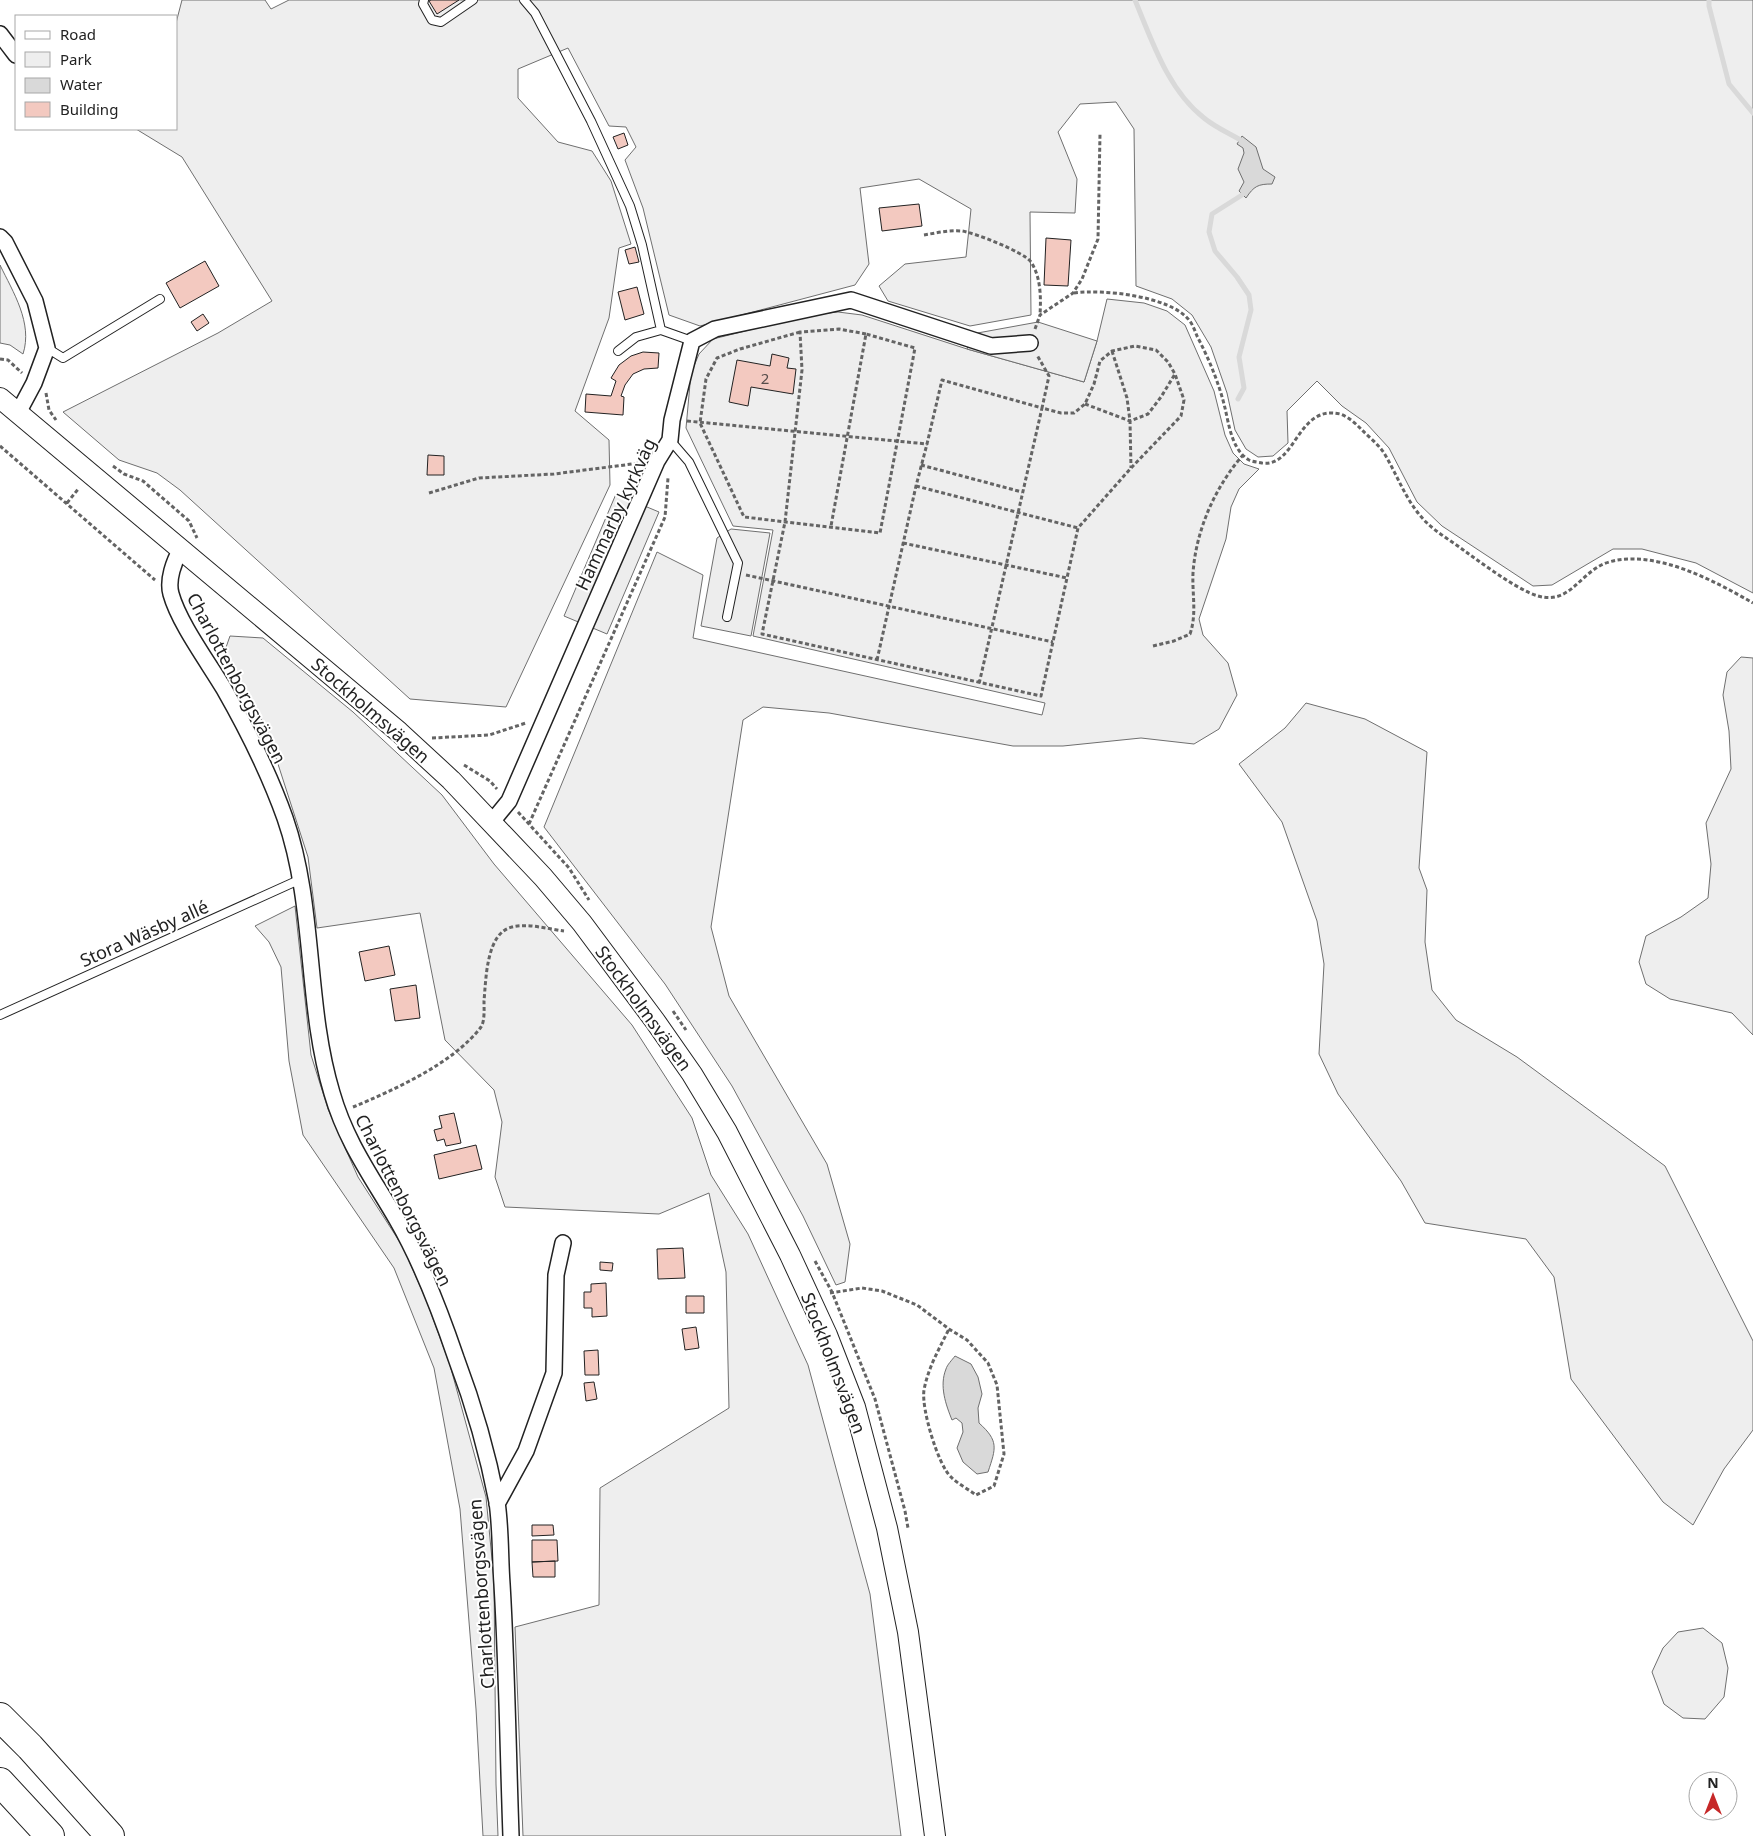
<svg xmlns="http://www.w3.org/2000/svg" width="1753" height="1836" viewBox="0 0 1753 1836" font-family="'Noto Sans',sans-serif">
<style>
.green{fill:#eee;stroke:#6f6f6f}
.parking{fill:#ededed;stroke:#6f6f6f}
.water{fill:#d9d9d9;stroke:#6f6f6f}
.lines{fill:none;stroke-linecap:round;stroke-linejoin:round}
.stream{stroke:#d9d9d9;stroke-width:5}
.building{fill:#f3c9c0;stroke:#222}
.service-casing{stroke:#222;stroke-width:10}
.minor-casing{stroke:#222;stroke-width:18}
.tertiary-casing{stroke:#222;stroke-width:22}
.motorway-casing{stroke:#222;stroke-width:30}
.path{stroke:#646464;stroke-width:3;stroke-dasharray:4 2.5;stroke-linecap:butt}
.service{stroke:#fff;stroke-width:8}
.minor{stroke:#fff;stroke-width:15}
.tertiary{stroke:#fff;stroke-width:20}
.motorway{stroke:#fff;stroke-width:28}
.labels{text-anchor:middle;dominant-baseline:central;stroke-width:4;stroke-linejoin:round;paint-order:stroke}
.number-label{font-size:15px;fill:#564c4a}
.street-label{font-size:18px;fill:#222;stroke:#fff}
</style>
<rect width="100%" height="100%" fill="#fff"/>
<path class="green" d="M182,0H265L271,9L289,0H1753V593L1696,563L1642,549H1613L1552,585L1533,586L1442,526L1417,502L1389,448L1366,423L1342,406L1317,381L1287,411L1288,443L1273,456L1258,457L1246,449L1235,430L1227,393L1211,347L1192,315L1172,299L1136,286L1134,129L1116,102L1080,104L1058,132L1077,179L1075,213L1030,212L1031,315L970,326L888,301L879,286L905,264L966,257L971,209L919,179L860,188L869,264L855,285L700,326L669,315L643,208L625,160L636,147L626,127L609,126L568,48L518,69V98L558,142L592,151L611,181L631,244L619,248L609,318L575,411L609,440L610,485L506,707L410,699L180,490L157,473L119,460L63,412L218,333L272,301L182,157L136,129H176V23Z
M0,265C13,292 33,323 23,354L10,345L0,343Z
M1107,299L1144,303L1167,311L1185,325L1214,391L1225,435L1233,453L1244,464L1259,469L1239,489L1231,507L1226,539L1199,619L1203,635L1228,663L1237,695L1219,729L1194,744L1141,738L1063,746H1013L829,713L763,707L743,720L711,927L729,996L827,1164L850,1244L845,1282L836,1285L803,1216L732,1086L665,984L544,827L657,552L703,575L693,638L1042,715L1045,703L753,636L773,530L733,526L686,428L691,373L699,354L713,339L809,315L838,312L862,315L967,349L1084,382L1097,341Z
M230,636L263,638L353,712L442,795L494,864L632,1025L692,1118L711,1175L748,1234L808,1365L870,1594L901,1836H523L515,1627L599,1605L600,1488L729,1408L726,1272L709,1193L659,1214L505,1207L495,1177L502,1122L494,1090L445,1040L420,913L317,928L308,857L267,730L224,653Z
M1741,657L1753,658V1035L1732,1013L1670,999L1646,984L1639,962L1646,936L1681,917L1708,898L1711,864L1706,823L1731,769L1729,731L1723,695L1727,672Z
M1306,703L1365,719L1427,752L1419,868L1427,890L1425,942L1432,990L1456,1020L1517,1057L1665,1166L1753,1341V1430L1724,1469L1693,1525L1663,1502L1571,1379L1554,1277L1526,1239L1425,1223L1401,1181L1338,1094L1319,1054L1324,964L1317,921L1282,822L1239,764L1285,728Z
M295,906L311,1055L328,1109L358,1177L403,1247L427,1302L450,1365L486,1497L494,1580L496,1784L498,1836H483L476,1709L460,1509L434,1368L394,1268L303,1135L289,1061L281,967L269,942L255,926Z
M1703,1628L1722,1643L1728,1668L1724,1697L1705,1719L1683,1718L1664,1704L1652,1672L1663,1648L1678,1632Z"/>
<path class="parking" d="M1038,322L1097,341L1084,382L967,349L972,334Z
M616,494L659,512L607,634L564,616Z
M731,529L770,533L751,636L701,626L717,538Z"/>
<path class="water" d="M1242,136L1256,147L1263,169L1275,177L1272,184C1258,184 1254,186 1246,198L1239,191L1244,182L1238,169L1244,153L1243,148L1237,144Z
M955,1356L971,1364L978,1377L982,1394L978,1408L979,1423C999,1441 996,1448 988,1472L977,1474L963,1462L957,1448L963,1432L962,1423L956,1418L952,1420C946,1405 939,1386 946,1369C947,1365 952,1360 955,1356Z"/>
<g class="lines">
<path class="stream" d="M1135,0C1152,41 1168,90 1204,118C1216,128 1231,134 1244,142
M1709,0V6L1729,84L1753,113
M1238,399L1244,388L1239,357L1251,310L1249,295L1237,277L1215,251L1209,232L1212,214L1242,195L1245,189"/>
</g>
<path class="building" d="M431,0H459L437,14L429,1Z
M624,133L628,145L618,149L613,137Z
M919,204L922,226L882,231L879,208Z
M1046,238L1071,240L1068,286L1044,285Z
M635,247L639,262L629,264L625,250Z
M205,261L219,286L180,308L166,283Z
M637,287L644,314L625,320L618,292Z
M203,314L209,323L197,331L191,322Z
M643,352L659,353L658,368L644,369L633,374L625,385L621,396L624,397L623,415L585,412L586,394L611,396L616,381L611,378L619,365L631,356Z
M772,354L789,358L787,368L796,369L793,394L751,387L748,406L729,402L737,360L770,366Z
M428,455L444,456V475H427Z
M389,946L395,975L365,981L359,952Z
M416,985L420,1018L395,1021L390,989Z
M454,1113L461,1143L446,1146L444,1139L437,1141L434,1130L442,1128L439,1116Z
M476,1145L482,1169L439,1179L434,1155Z
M683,1248L685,1278L658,1279L657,1249Z
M600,1262L613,1263L612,1271L600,1270Z
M606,1283L607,1316L592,1317V1308H584V1292H591V1284Z
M686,1296H704V1313H686Z
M696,1327L699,1348L685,1350L682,1329Z
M598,1350L599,1375H585L584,1351Z
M594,1382L597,1399L586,1401L584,1383Z
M532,1525H553L554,1535L532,1536Z
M532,1540H557L558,1561L532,1562Z
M555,1561V1577H533L532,1562Z"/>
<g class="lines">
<defs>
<path id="service" d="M424,0L423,4L432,20L441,22L473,0
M524,0L535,13L591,121L630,206L642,245L661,330L692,341
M47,348L63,358L160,299
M618,351L636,337L661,330
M670,440L689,462L738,563L727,617
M0,1015L301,879"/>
<path id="minor" d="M0,34L16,55
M0,237L5,242L35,301L47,348L34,383L18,413
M181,549C174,561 167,580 171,594C179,623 208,662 224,689C248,731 269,773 285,818C316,907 305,1004 332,1093C346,1142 372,1177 397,1220C422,1263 440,1311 456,1358C473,1403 488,1455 497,1502C501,1529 500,1557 502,1584C507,1668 508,1752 511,1836
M491,823L509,801L657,461L670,440L672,420L692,341L715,329L851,300L991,346L1030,343
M497,1504L526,1451L554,1373L556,1275L563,1243"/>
<path id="tertiary" d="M0,398L331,675L399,732L451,780L543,877L582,923L655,1021L692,1074L727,1132L790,1255L827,1335L855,1407L887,1528L908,1632L935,1836"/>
<path id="motorway" d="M0,1717L30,1747L110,1836
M0,1782L50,1836"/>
</defs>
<use href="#service" class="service-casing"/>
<use href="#minor" class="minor-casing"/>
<use href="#tertiary" class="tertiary-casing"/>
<use href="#motorway" class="motorway-casing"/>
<path class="path" d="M924,235C936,233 948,230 962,231C975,233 1024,252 1031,262C1041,277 1041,298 1040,315
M1074,293C1103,289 1170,296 1189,320C1193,325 1195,331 1197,336C1209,359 1219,383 1225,408C1229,425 1232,450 1249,460C1253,462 1258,462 1262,463C1296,468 1297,404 1340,414C1349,417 1356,424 1362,430C1369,437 1378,444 1384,453C1398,476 1406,502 1426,522C1437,533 1453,542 1466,552C1486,566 1508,583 1530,593C1570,611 1578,571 1609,562C1655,549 1713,580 1753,603
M1035,329L1040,315L1073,293L1082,279L1098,239L1100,134
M800,332L740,349L717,358L706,379L700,423L744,517L880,533L915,348L866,334L831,526
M866,334L839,329L800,332L802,370L785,522L762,634L1041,696L1078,528L1131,468L1181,416L1184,400L1175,374L1168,362L1156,350L1135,346L1112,351L1100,361L1094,384L1085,404L1074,413H1061L1042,408L1049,376L1037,355
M1112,351L1127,398L1130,421L1131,468
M0,359L8,360L22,373
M46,393L49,410L56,420
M1085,404L1130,421L1148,414L1161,397L1175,374
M687,421L927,444L942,380L1042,408L979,684
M0,446L155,580
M921,465L1022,492
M113,466L124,474L143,481L189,521L197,538
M916,486L1078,528
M429,493L479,478L554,474L640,463
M67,503L79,488
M903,543L1067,578
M746,575L1053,642
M1153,646L1174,641L1190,634C1197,614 1192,594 1193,573C1196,530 1215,487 1243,455
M877,660L916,486L927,444
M432,738L489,735L526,723
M464,765L490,781L497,789
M518,812L569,868L589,900
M529,824L665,517L668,478
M673,1011L686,1030
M353,1107C394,1090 454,1063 481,1027C485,1021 484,1008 484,1001C486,980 486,933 512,927C528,923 548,929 564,931
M815,1261L832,1292L875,1399L905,1511L908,1528
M830,1293L862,1288L882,1291L917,1305L949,1329L967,1340L988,1363L997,1385L1004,1454L994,1486L976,1495C968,1489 958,1484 951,1477C938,1465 921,1408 924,1390C928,1368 939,1349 949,1329"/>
<use href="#service" class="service"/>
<use href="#minor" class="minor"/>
<use href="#tertiary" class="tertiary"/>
<use href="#motorway" class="motorway"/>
</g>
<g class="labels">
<g class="number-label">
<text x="765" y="378">2</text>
</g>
<g class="street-label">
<text transform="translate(615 514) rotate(-65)">Hammarby kyrkväg</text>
<text transform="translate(237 678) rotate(62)">Charlottenborgsvägen</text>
<text transform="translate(371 710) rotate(41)">Stockholmsvägen</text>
<text transform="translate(144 933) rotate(-24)">Stora Wäsby allé</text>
<text transform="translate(644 1008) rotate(54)">Stockholmsvägen</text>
<text transform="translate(404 1200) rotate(63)">Charlottenborgsvägen</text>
<text transform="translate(834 1363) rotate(69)">Stockholmsvägen</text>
<text transform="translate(481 1594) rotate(-94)">Charlottenborgsvägen</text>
</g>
</g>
<rect x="15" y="15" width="162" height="115" fill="#ffffff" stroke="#a7a7a7"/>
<rect x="25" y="31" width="25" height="8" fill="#ffffff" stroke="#a7a7a7"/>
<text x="60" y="40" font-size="15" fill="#222222">Road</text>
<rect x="25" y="52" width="25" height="15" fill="#eeeeee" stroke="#a7a7a7"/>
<text x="60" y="65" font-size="15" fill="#222222">Park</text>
<rect x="25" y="78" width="25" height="15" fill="#d9d9d9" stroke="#a7a7a7"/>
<text x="60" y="90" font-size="15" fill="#222222">Water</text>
<rect x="25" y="102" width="25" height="15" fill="#f3c9c0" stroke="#a7a7a7"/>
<text x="60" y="115" font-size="15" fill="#222222">Building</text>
<g transform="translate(1713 1796)"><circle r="24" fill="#ffffff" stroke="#a7a7a7"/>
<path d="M0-4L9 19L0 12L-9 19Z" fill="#c62828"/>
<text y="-8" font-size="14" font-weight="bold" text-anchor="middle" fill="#222222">N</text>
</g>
</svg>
